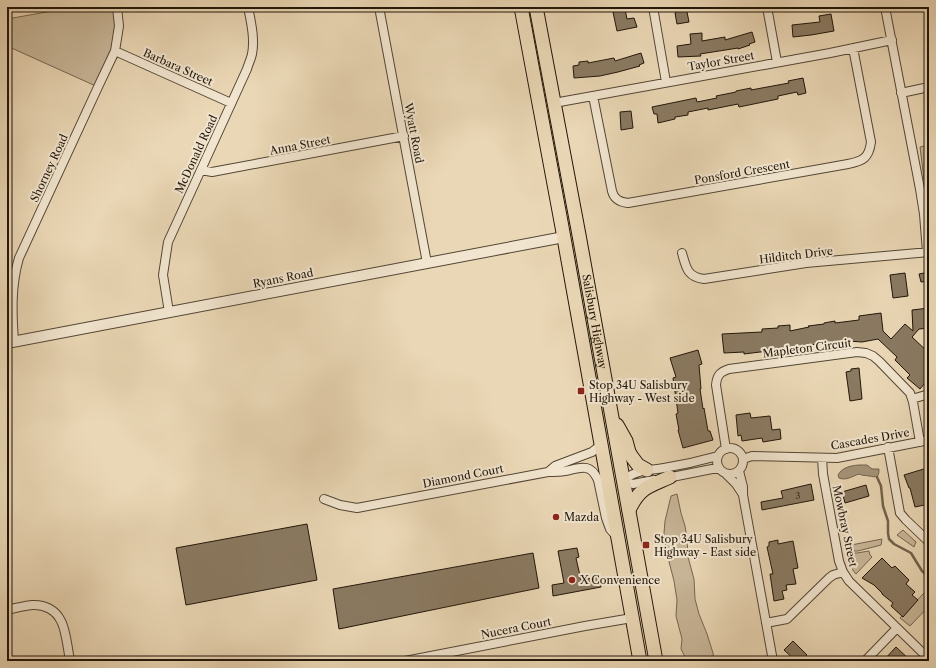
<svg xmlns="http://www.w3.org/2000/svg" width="936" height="668" viewBox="0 0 936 668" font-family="'Libre Caslon Text',serif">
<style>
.green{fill:#c8b698;stroke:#746650}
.water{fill:#a6957b;stroke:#71624d}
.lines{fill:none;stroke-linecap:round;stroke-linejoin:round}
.stream{stroke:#71624d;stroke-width:2.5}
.building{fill:#8a7a62;stroke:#211609}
.minor-casing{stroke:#534634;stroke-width:10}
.tertiary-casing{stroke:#534634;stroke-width:12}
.primary-casing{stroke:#211609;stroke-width:15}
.minor{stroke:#f1e5cf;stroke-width:8}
.tertiary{stroke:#f1e5cf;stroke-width:10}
.primary{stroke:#ead7b5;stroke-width:13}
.poi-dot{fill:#8f2418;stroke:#f1e5cf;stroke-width:1.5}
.labels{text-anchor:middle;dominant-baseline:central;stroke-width:4;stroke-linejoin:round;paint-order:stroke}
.number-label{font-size:9px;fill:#3b2f1f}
.street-label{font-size:11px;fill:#211609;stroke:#f1e5cf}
.poi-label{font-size:11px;fill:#211609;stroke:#f1e5cf;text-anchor:start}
</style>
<rect width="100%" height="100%" fill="#ead7b5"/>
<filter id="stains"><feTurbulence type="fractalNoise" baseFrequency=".005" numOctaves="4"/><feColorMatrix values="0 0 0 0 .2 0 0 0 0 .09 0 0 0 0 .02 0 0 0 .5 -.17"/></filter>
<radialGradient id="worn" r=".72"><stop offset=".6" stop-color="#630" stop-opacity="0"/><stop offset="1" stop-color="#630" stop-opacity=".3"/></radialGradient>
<path class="green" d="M75,7H117L115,51L98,87L7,46V19Z
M929,145V187L925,188L920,147Z
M677,494L681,513L685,526L687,538L688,557L694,579L695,599L699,614L707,634L713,653L714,661H687L681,649L682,639L676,616L677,600L674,581L666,550L664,533L665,521L671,496Z
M903,530L916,542L914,547L897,535Z
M882,539L881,545L858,551H848L846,546Z
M869,551L870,555L872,557L856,574C850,568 849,561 848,553H857Z
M925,592L929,595V606L910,626L900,618Z"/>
<path class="water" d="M861,465H867L872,469H879C879,479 876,477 869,476C865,475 863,476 859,474C853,476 846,481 839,478L838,475C842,467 853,465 861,465Z"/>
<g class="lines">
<path class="stream" d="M877,477L881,486L883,506L888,521V533L889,539L894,544L911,553L922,571L929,577"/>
</g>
<path class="building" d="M675,7H686L689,22L677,24L675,13H676Z
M625,9L627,19L634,18L637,27L617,31L613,12Z
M831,14L834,31L811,35L793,37L792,25L820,22L819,16Z
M752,32L755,42L749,44L750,45L738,49V48L700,54L701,56L678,57L677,46L691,44L690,34L702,33V41L725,37V40Z
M641,53L644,63L639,65L640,66L618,72L600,76L574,78L573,66L579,65V62L588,61V63L614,58L615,61Z
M803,78L806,93L798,95L797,92L778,96V99L739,107L738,104L708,110V108L688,112V115L675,117V119L658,123L657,114H654L652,107L696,98L697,102L717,98L716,96L736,92V91L751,88V90L789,83L788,81Z
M631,111L633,128L621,130L620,112Z
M929,272V281L921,282L919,274Z
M905,273L908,296L893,298L890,275Z
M929,308V328L919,329L912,337L929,353V378L920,389L907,378L910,375L895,360L897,357L878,339L862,342L848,341V340L810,345V346L797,349L777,350V351L760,352L744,354V352L724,353L722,334L762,332V329L778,328V326L790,325V331L809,327L808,326L824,324V323L835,321V323L859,320V316L881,313L883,331L891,339L905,324L913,331L912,310Z
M698,350L702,364L699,365L701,389H700L703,409L704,408L708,431H710L713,440L683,448L678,430H679L676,414L678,413L673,378L676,377L670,358Z
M859,368L862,399L850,401L846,372L851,371V369Z
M750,413L751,418L770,416L772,430L780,429L781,439L763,442L762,438L742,441L741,435L738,436L736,415Z
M927,468L929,474V504L915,507L910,488H909L904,475Z
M811,484L814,500L762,510L761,502L783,498L781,491Z
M866,485L869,496L845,503L842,492Z
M307,524L317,580L186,605L176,548Z
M778,540V544L793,541L798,568L793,569L796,584L786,585L787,590L782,591L784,599L774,601L770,574H773L767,547L769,546V542Z
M577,548L579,557L576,558L581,580L599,577L601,587L553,596L552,585L564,583L558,551Z
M533,553L539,588L339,629L333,589Z
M882,558L892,568L895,566L909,580L906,584L915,592L912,595L918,600L903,617L891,606L893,603L882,594V593L874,585L862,578Z
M793,641L807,655L801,661H796L784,650Z
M896,647L911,661H883Z"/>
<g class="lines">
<defs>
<path id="minor" d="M379,7L427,263
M653,7L666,82
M767,7L777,62
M885,7L920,189L924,214L927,252
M115,51L231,103
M901,93L929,87
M593,96L612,191C614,199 619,202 628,203L848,164C863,161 869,158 871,142L853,48
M554,103L830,53L892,40
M201,170L212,172L404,136
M682,253C686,267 687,277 704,279L806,263L929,252
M169,312L163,275L168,242L247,69C248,65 251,59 252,54C255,39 251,22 248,7
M14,341C12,313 11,285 19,258L98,87L115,51L119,26L117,7
M912,399L929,394
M888,447L900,513L906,520L929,542
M717 461a13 13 0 1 1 26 0a13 13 0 1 1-26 0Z
M726,449L716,385C717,375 720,372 729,369L857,352L866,353L873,356L879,361L910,393L913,402L920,442
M822,458L823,474L839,561L843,572L849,581L929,659
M743,459L752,456L837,458L929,440
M739,471L743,487V495L773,661
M548,472C554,472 559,472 565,471C580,468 590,462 598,480L606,518L610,529L617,537
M726,474L736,484L742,493
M667,478L712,469H719
M654,480L633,484L623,481C636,469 648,471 664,468C682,465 700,461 718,456
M324,499L340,505L357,508L548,472L555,466L592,452L601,445
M7,610C15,608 24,606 32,605C44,604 56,610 61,621C66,630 68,650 70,661
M766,623L787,619L829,578L833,575L843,572
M405,661L585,626L632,618
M865,661L897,628"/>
<path id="tertiary" d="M7,343L564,237"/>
<g id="primary">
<path d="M521,7L562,227L640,661"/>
<path id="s1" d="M536,7L579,235L656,661"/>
<path d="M617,425L626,441L629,452L632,457L638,465L647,470"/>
<path d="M629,510C640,487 648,487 670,477"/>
</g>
</defs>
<use href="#minor" class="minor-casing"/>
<use href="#tertiary" class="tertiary-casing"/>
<use href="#primary" class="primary-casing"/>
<use href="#minor" class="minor"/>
<use href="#tertiary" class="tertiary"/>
<use href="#primary" class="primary"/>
</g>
<g class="poi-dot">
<rect x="577" y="387" width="8" height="8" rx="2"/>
<circle cx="556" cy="517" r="4"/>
<rect x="642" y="541" width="8" height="8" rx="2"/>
<circle cx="572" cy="580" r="4"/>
</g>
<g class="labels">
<g class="number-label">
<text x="798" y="495">3</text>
</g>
<g class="street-label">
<text transform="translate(721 61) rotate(-10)">Taylor Street</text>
<text transform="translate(178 67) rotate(24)">Barbara Street</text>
<text transform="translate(414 133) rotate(79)">Wyatt Road</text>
<text transform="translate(300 145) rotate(-11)">Anna Street</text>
<text transform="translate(196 154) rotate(-65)">McDonald Road</text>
<text transform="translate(49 168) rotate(-65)">Shorney Road</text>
<text transform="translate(742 172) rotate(-10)">Ponsford Crescent</text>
<text transform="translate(796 255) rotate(-7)">Hilditch Drive</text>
<text transform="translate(283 278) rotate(-11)">Ryans Road</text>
<text stroke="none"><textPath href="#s1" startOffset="320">Salisbury Highway</textPath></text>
<text transform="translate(807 348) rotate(-7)">Mapleton Circuit</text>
<text transform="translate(870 439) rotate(-10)">Cascades Drive</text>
<text transform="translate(463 476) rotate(-11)">Diamond Court</text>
<text transform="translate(845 526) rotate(78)">Mowbray Street</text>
<text transform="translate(516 628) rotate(-11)">Nucera Court</text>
</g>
<g class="poi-label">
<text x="589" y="385">Stop 34U Salisbury<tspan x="589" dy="13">Highway - West side</tspan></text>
<text x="564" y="517">Mazda</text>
<text x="654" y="539">Stop 34U Salisbury<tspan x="654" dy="13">Highway - East side</tspan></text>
<text x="580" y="580">X Convenience</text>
</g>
</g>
<rect width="936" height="668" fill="none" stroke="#ead7b5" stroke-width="24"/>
<rect x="8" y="8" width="920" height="652" fill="none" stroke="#211609" stroke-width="2"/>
<rect x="12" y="12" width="912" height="644" fill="none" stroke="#211609"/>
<rect width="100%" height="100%" filter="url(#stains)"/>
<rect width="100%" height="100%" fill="url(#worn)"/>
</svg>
